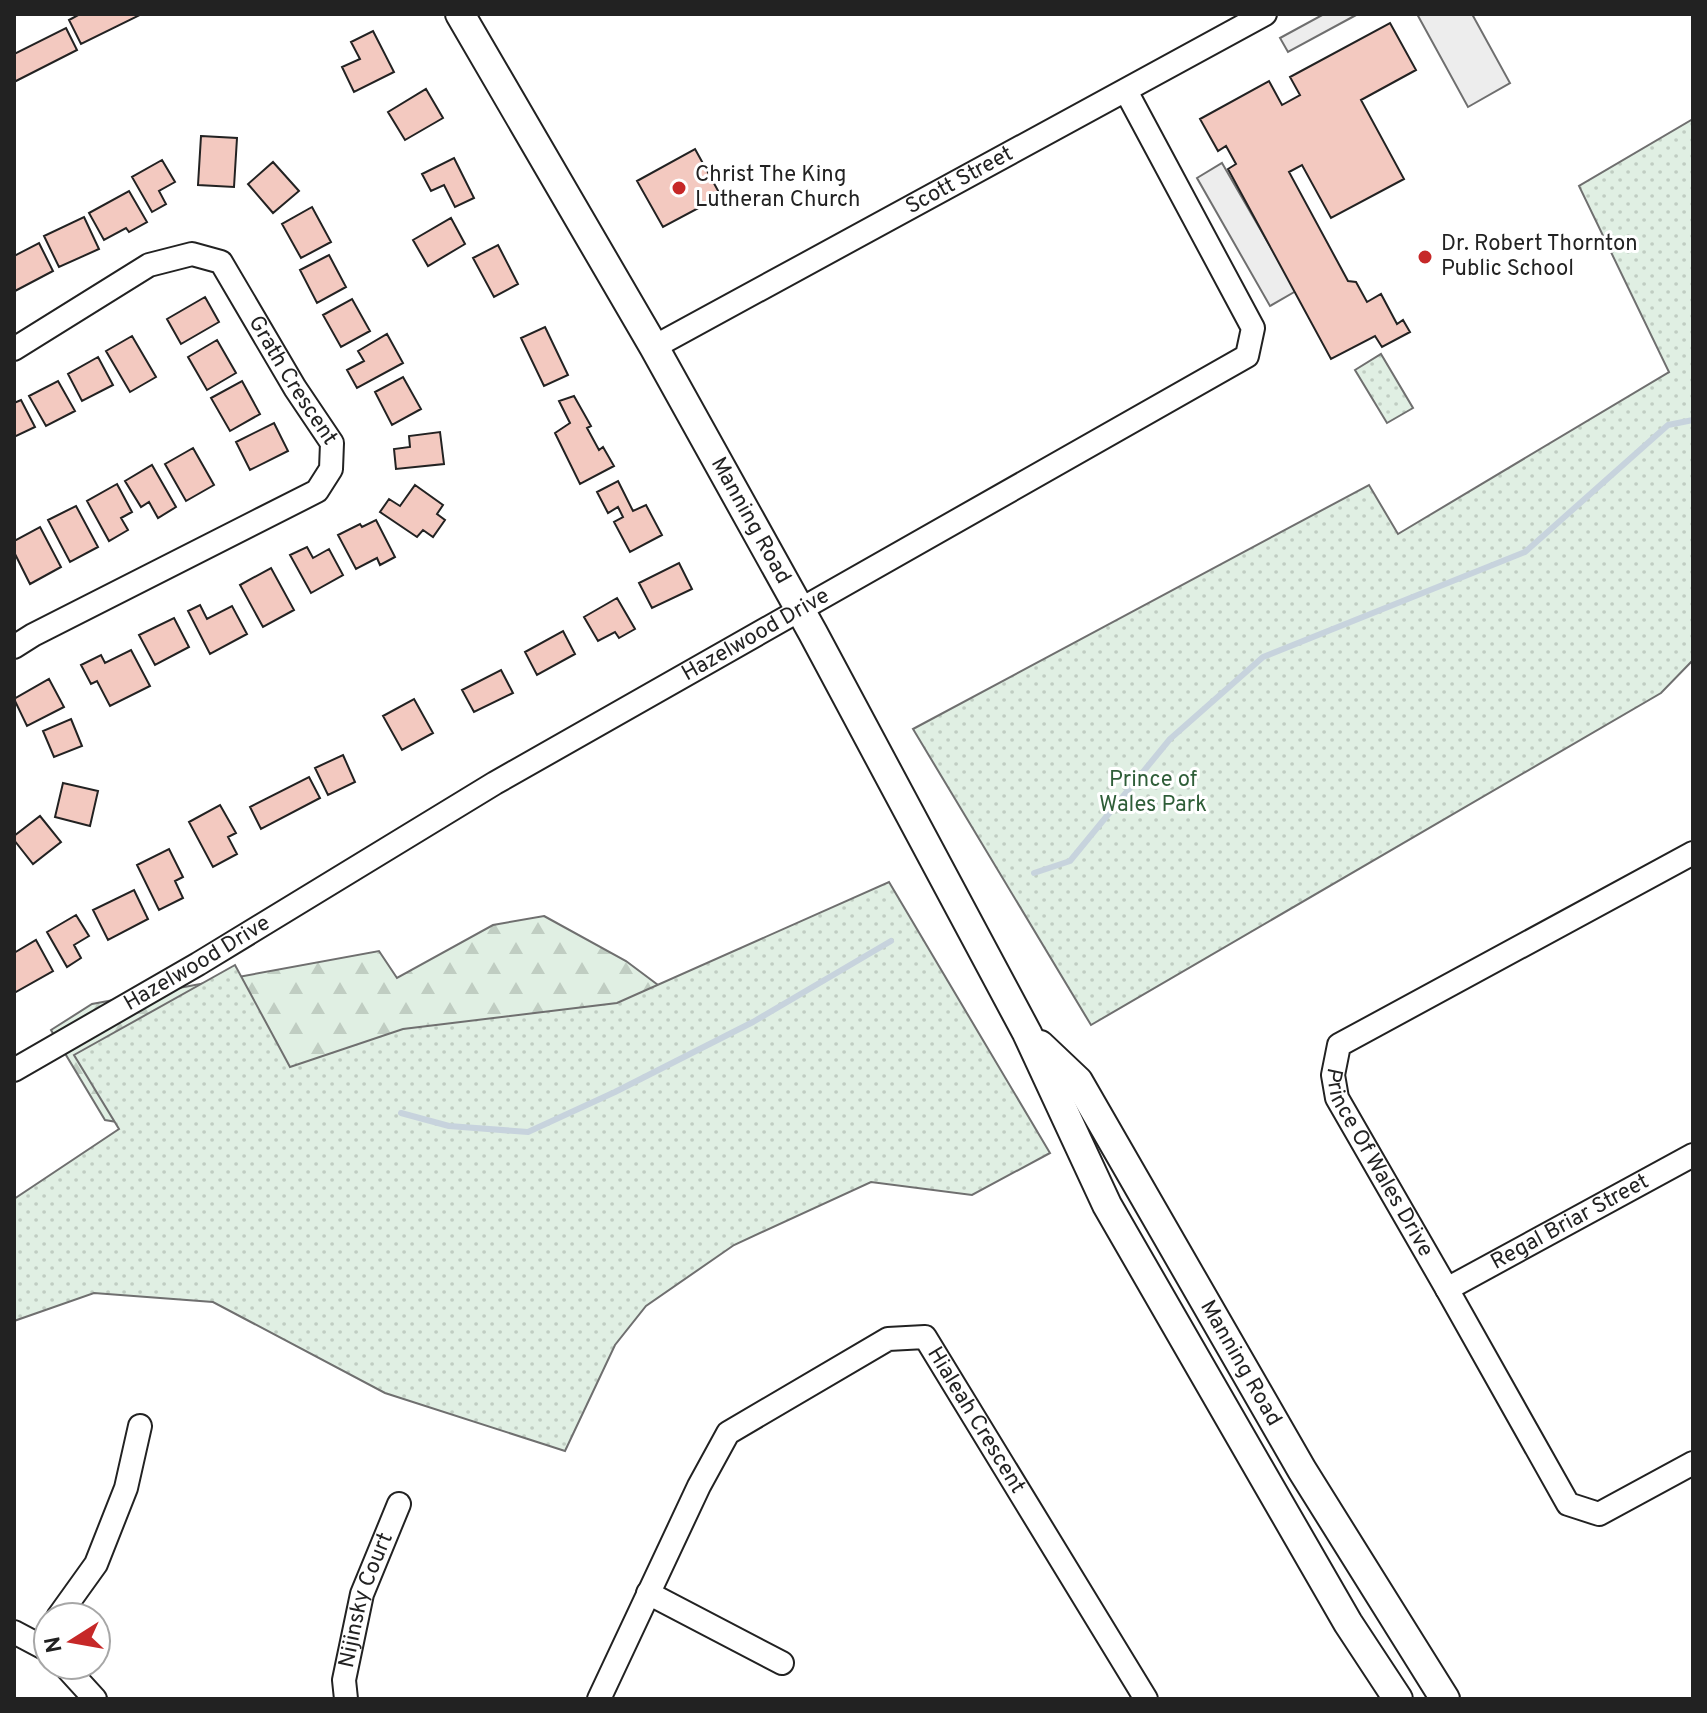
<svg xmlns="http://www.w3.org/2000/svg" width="1707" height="1713" viewBox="0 0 1707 1713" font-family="Overpass,sans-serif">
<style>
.forest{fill:url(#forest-firs);stroke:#6f6f6f;stroke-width:2}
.park{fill:url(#park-dots);stroke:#6f6f6f;stroke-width:2}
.parking{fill:#ededed;stroke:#6f6f6f;stroke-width:2}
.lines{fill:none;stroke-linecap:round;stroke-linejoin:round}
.stream{stroke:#c7d3dd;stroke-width:6}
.building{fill:#f3c9c0;stroke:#222;stroke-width:2}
.minor-casing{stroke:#222;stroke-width:26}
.major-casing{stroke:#222;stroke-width:32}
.minor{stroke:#fff;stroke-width:22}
.major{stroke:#fff;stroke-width:28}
.poi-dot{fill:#c62828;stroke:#fff;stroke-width:3}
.labels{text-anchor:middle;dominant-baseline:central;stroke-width:6;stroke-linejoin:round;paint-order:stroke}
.poi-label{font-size:22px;fill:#222;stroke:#fff;text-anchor:start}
.street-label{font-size:22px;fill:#222;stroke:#fff}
.park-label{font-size:22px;fill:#2f5e38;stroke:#fff}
</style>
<defs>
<pattern id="forest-firs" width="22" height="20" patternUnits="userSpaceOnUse" patternTransform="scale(2)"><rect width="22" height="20" fill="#e0efe3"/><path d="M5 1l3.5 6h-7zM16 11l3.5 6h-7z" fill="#c0cdc2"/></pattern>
<pattern id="park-dots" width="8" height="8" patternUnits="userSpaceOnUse" patternTransform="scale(2)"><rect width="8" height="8" fill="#e0efe3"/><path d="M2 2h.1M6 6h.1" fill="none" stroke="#c0cdc2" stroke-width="1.8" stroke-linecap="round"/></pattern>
</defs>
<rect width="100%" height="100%" fill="#fff"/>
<path class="forest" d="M544,916L626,961L658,985V1036L135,1125L105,1120L51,1030L92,1004L379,951L397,978L493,925Z"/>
<path class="park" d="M1693,119V660L1661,693L1091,1025L913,729L1369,485L1398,534L1669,372L1579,186Z
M1381,354L1413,408L1387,423L1355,370Z
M889,882L1050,1153L972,1195L871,1182L734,1245L646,1306L615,1345L565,1451L385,1393L213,1302L94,1293L14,1321V1199L119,1129L74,1055L235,965L290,1067L403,1029L617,1003Z"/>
<path class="parking" d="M1324,14H1358L1288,52L1280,38Z
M1417,14H1472L1510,83L1468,107Z
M1222,163L1296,291L1270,306L1197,178Z"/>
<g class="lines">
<path class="stream" d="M1034,873L1070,861L1170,739L1263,657L1525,552L1668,425L1693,420
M401,1113L449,1126L528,1132L615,1092L753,1022L891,941"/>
</g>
<path class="building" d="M80,14H140V15L81,44L69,20Z
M1390,23L1416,70L1361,100L1404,179L1331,218L1302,165L1289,172L1348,281L1356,282L1367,302L1381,294L1397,324L1403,320L1410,332L1382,347L1375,336L1331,359L1228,169L1236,164L1226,146L1218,151L1200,119L1269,81L1282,105L1300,95L1290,77Z
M66,28L77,50L14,82V54Z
M373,31L394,72L354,92L342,67L360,59L351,42Z
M426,89L443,118L405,140L388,112Z
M201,136L237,138L234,187L198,185Z
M695,149L721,196L663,227L637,181Z
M454,158L474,198L455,207L444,185L431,191L422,174Z
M162,160L175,182L159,191L166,204L152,212L132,177Z
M273,162L299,191L273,213L248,184Z
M129,191L147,222L129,232L126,228L104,240L89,213Z
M312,207L331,242L301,258L282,224Z
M84,217L99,249L59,267L44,236Z
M451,218L465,244L428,266L413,240Z
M39,243L53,271L15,291L14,256Z
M498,245L518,284L494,297L473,258Z
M329,255L346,287L317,303L300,270Z
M205,297L219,322L181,344L167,319Z
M352,299L370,331L341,347L323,315Z
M545,327L568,375L544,386L521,338Z
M387,334L403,363L357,388L347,370L364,361L358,351Z
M132,336L156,377L130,392L106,351Z
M217,340L236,373L207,390L188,357Z
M98,357L113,385L82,401L68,374Z
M403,377L421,409L392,425L375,392Z
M58,381L75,411L46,426L29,396Z
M242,381L260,414L230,431L211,398Z
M574,396L591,426L587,428L599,450L603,447L614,466L580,484L555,433L570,423L559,401Z
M21,400L35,427L14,437V403Z
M274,423L288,451L250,470L236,442Z
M440,432L444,464L396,469L394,449L410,447L409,436Z
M193,448L214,485L186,501L165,464Z
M152,465L176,507L158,518L149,502L141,507L125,481Z
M618,481L633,511L646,505L662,535L630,552L614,522L623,517L618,507L608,513L597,492Z
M117,484L132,512L121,518L128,530L109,541L87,501Z
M415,485L443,505L437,514L445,520L433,537L423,530L417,537L380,512L389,499L400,506Z
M76,506L98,547L70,562L48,520Z
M376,520L395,557L380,565L377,558L356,569L338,535L360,524L362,527Z
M40,527L61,567L30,584L14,552V541Z
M307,547L313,558L329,549L343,575L311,593L290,555Z
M679,563L692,589L652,608L639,583Z
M271,568L294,610L263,627L240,585Z
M617,598L635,629L619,638L615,632L598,641L584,617Z
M200,605L207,619L232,606L247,634L210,654L188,611Z
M174,618L189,647L155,665L139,635Z
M563,631L575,654L537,675L525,652Z
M131,650L150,686L110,706L97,681L91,684L81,665L101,655L105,663Z
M501,670L513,693L474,712L462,690Z
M49,679L64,707L27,726L14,699Z
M414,699L433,733L402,750L383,716Z
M71,719L82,746L54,757L43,731Z
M343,755L355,782L328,795L315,768Z
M309,777L320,798L261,829L250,807Z
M63,783L98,791L90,826L55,817Z
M220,805L236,833L228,837L237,854L213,867L189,822Z
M40,816L61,842L33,864L14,840V836Z
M169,849L183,877L175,881L183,898L159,910L137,865Z
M134,890L148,919L108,940L93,910Z
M76,915L89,936L74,945L81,958L67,967L47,932Z
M36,940L53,971L14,993V953Z"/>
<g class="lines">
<defs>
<g id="minor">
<path id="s1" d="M654,347L1265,14"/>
<path id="s2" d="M14,349L149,265L192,254L221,262L295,388L332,443L331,469L317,491L33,635L14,647"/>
<path id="s3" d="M1693,853L1339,1045L1333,1075L1337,1098L1447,1289L1568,1504L1599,1514L1693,1463"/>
<path id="s4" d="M14,1070L198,964L495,783L1247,356L1253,328L1126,91"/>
<path id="s5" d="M1447,1289L1693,1155"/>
<path d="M648,1593L782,1663"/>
<path d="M58,1617L96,1564L126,1488L140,1426"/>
<path d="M14,1632L48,1650"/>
<path d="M64,1665L95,1699"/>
<path id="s6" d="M346,1699L344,1680L362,1594L399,1504"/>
<path id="s7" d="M599,1699L699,1486L728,1433L888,1339L925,1337L1146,1699"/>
</g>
<g id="major">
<path id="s8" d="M460,14L654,347L813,633L1027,1033L1107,1205L1348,1623L1398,1699"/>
<path id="s9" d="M1040,1045L1078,1081L1302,1470L1445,1699"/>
</g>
</defs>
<use href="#minor" class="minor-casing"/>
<use href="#major" class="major-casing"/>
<use href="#minor" class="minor"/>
<use href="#major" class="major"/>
</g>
<g class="poi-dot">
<circle cx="679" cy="188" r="8"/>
<circle cx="1425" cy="257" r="8"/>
</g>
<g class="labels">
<g class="poi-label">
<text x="695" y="175">Christ The King<tspan x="695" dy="25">Lutheran Church</tspan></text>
<text x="1441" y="244">Dr. Robert Thornton<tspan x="1441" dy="25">Public School</tspan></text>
</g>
<g class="street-label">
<text stroke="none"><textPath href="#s1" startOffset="348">Scott Street</textPath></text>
<text stroke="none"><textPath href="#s2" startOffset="372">Grath Crescent</textPath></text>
<text stroke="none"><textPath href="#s8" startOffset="584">Manning Road</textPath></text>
<text stroke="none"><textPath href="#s4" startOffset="860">Hazelwood Drive</textPath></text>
<text stroke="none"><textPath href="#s4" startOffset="212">Hazelwood Drive</textPath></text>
<text stroke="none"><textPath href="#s3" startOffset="532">Prince Of Wales Drive</textPath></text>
<text stroke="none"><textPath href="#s5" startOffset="140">Regal Briar Street</textPath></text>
<text stroke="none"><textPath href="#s9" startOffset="378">Manning Road</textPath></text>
<text stroke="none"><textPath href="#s7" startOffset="616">Hialeah Crescent</textPath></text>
<text stroke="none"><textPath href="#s6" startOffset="102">Nijinsky Court</textPath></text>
</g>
<g class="park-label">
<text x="1153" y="780">Prince of<tspan x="1153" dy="25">Wales Park</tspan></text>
</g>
</g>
<rect width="1707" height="1713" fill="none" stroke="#222222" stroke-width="32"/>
<g transform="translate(72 1641) rotate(259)"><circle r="38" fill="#ffffff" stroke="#a7a7a7" stroke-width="2"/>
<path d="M0-6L14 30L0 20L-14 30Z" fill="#c62828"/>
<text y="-12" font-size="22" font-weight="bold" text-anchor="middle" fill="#222222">N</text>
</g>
</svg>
